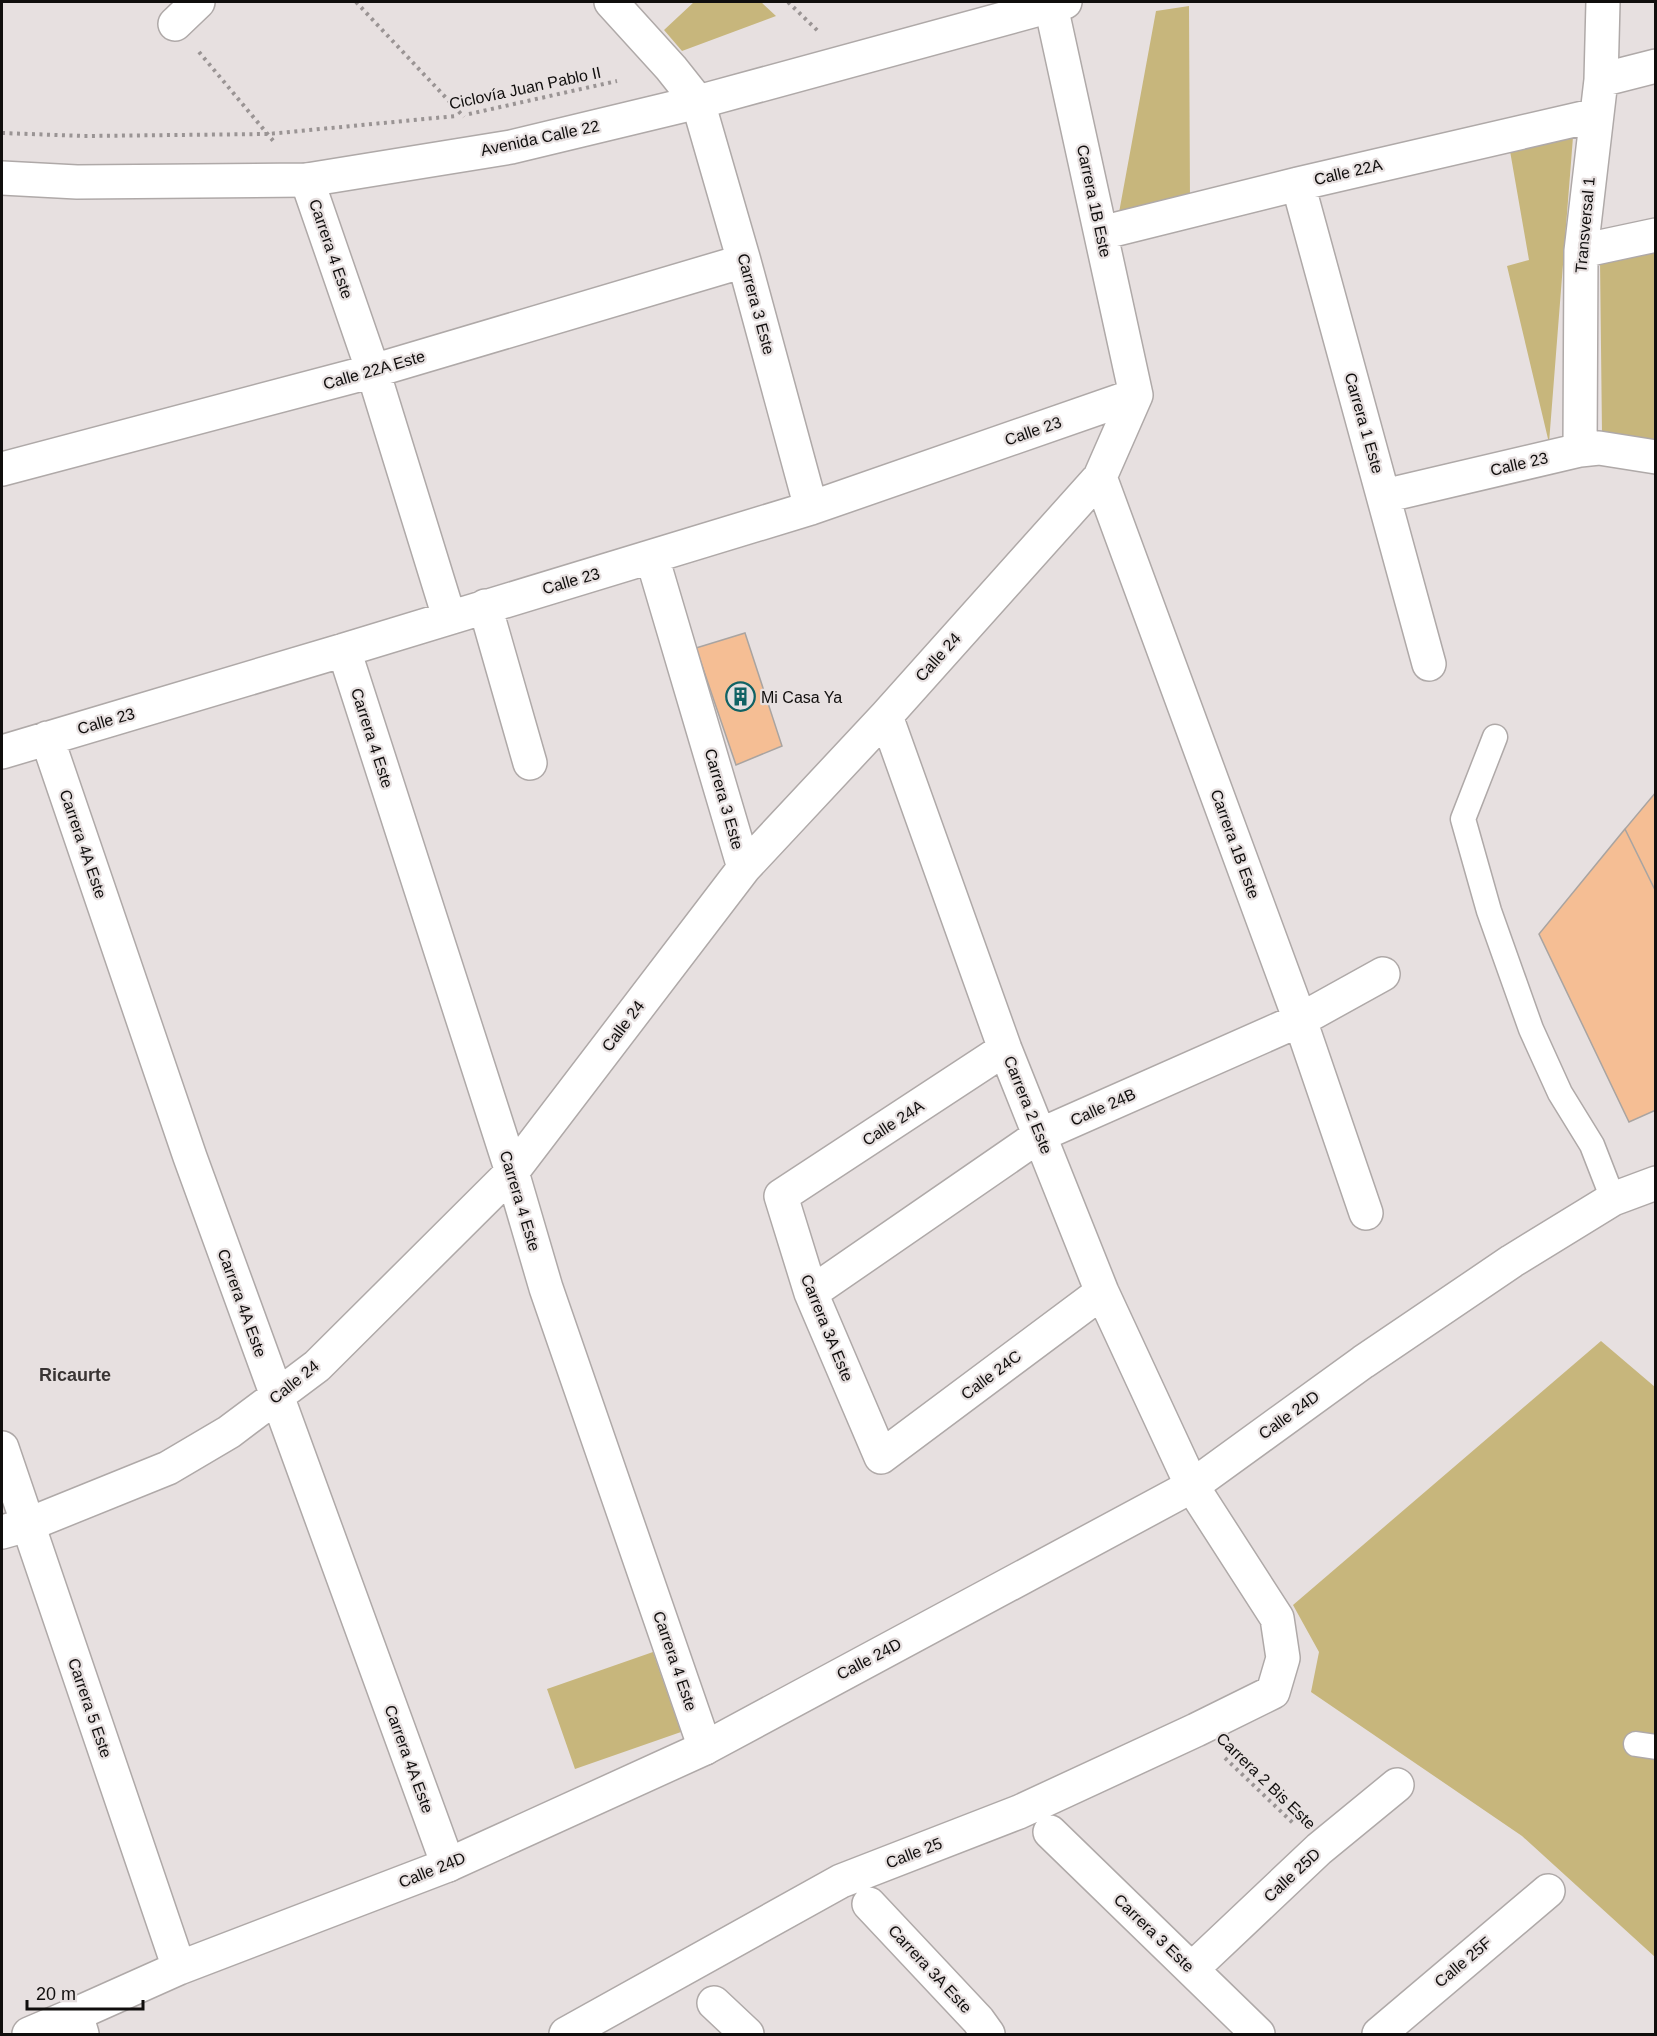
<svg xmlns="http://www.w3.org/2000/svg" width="1657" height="2036" viewBox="0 0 1657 2036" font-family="Helvetica,sans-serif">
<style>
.green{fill:#c7b67c}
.building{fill:#f5be94;stroke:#a9a4a1;stroke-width:1.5}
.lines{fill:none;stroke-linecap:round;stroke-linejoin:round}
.service-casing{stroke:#afa9a8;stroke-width:27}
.minor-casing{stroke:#afa9a8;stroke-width:36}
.tertiary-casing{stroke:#afa9a8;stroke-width:36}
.path{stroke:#9a9494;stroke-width:4;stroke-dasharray:3 4.5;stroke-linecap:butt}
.service{stroke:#fff;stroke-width:24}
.minor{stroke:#fff;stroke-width:33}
.tertiary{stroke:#fff;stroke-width:33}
.labels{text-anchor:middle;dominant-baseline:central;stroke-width:4.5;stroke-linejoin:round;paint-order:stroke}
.street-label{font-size:16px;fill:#100e0d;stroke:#e7e0e0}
.poi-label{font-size:16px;fill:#100e0d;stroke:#e7e0e0;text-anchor:start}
.neighbourhood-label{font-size:18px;font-weight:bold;fill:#393433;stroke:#e7e0e0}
</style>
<rect width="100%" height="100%" fill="#e7e0e0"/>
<path class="green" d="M694,2H761L776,16L682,51L664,30Z
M1189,6L1190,203L1118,218L1156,11Z
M1573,137L1549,443L1507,266L1529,260L1510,151Z
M1655,248V444L1602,434L1600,260Z
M1601,1341L1655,1387V1957L1522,1836L1311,1692L1319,1652L1293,1605Z
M653,1652L681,1732L575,1769L547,1689Z"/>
<path class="building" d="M745,633L782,746L736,765L696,648Z
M1656,792V892L1625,829Z
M1625,829L1656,892V1110L1629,1122L1539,934Z"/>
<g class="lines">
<defs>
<path id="service" d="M1495,737L1463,819L1489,911L1531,1029L1560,1093L1592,1145L1613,1199
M1636,1744L1656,1747"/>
<path id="minor" d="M611,2L671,68L698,102L744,261L811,508
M1051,6L1136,395
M175,24L198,2
M1601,80L1656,66
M307,180L373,371L449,617
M1298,184L1429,664
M1101,233L1298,184L1596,115
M1581,251L1656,235
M1580,450L1581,251L1601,80L1603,2
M2,469L373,371L744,261
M1100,477L1300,1020L1366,1213
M1384,496L1580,450L1599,448L1656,457
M652,557L744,868
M485,606L530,763
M344,650L512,1172L546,1288L705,1748
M47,738L190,1157L448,1865
M2,752L344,650L811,508L1136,395
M1005,1049L781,1196L811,1293L881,1457L1102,1292
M811,1293L1040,1135L1300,1020L1383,974
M2,1532L27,1525L168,1468L229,1432L317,1366L512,1172L744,868L886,716L1100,477L1136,395
M1050,1832L1258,2034
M869,1904L978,2020L988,2034
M1192,1969L1319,1849L1397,1785
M714,2003L747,2034
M29,2034L76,2014
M566,2034L841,1881L1019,1812L1196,1730L1273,1692L1283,1658L1277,1618L1192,1486L1102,1292L1005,1049L886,716
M1379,2034L1548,1891"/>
<path id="tertiary" d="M2,178L77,182L307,180L511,147L698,102L1065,2
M2,1448L179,1968
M82,2034L76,2014L179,1968L448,1865L705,1748L1192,1486L1363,1362L1512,1261L1613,1199L1656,1183"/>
</defs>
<use href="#service" class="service-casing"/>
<use href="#minor" class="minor-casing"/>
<use href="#tertiary" class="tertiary-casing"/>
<path class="path" d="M356,2L464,117
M788,2L819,32
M199,52L275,143
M469,114L617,81
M2,133L84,136L268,134L456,116
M1225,1758L1293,1823"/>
<use href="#service" class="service"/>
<use href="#minor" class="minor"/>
<use href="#tertiary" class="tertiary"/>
</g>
<defs>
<symbol id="building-ring" viewBox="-11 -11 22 22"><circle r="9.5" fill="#e7e0e0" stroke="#106264" stroke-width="1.5"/><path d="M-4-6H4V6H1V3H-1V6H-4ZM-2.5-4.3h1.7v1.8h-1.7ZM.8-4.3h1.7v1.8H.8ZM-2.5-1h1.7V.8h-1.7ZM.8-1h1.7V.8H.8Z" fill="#106264"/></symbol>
</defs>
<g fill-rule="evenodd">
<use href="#building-ring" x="724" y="680" width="33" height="33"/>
</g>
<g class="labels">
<g class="street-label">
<text transform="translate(525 88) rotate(-12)">Ciclovía Juan Pablo II</text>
<text transform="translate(540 138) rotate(-12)">Avenida Calle 22</text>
<text transform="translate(1348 172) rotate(-13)">Calle 22A</text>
<text transform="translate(1094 201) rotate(78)">Carrera 1B Este</text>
<text transform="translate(1585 225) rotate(-85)">Transversal 1</text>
<text transform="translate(331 249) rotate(71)">Carrera 4 Este</text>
<text transform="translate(756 304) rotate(75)">Carrera 3 Este</text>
<text transform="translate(374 370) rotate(-16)">Calle 22A Este</text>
<text transform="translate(1364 423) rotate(74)">Carrera 1 Este</text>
<text transform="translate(1033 431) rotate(-19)">Calle 23</text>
<text transform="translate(1519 464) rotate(-13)">Calle 23</text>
<text transform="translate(571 581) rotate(-16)">Calle 23</text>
<text transform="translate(938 657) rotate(-48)">Calle 24</text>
<text transform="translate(106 721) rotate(-16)">Calle 23</text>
<text transform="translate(372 738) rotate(72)">Carrera 4 Este</text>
<text transform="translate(724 799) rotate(74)">Carrera 3 Este</text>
<text transform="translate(83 844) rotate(71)">Carrera 4A Este</text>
<text transform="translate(1235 844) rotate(70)">Carrera 1B Este</text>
<text transform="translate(623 1026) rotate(-53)">Calle 24</text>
<text transform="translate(1028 1105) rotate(68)">Carrera 2 Este</text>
<text transform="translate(1103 1107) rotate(-24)">Calle 24B</text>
<text transform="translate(893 1123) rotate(-33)">Calle 24A</text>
<text transform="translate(520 1201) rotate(73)">Carrera 4 Este</text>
<text transform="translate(242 1303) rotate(70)">Carrera 4A Este</text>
<text transform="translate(827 1328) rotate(68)">Carrera 3A Este</text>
<text transform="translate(991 1375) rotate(-37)">Calle 24C</text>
<text transform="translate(294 1382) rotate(-39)">Calle 24</text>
<text transform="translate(1289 1415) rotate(-36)">Calle 24D</text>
<text transform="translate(869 1659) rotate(-28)">Calle 24D</text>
<text transform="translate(675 1661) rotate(71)">Carrera 4 Este</text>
<text transform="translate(90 1708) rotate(71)">Carrera 5 Este</text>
<text transform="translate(409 1759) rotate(70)">Carrera 4A Este</text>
<text transform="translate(1266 1781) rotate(44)">Carrera 2 Bis Este</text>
<text transform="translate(914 1853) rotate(-21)">Calle 25</text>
<text transform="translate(432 1870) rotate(-22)">Calle 24D</text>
<text transform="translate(1292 1875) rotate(-43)">Calle 25D</text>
<text transform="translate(1154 1933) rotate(44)">Carrera 3 Este</text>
<text transform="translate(1463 1962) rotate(-40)">Calle 25F</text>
<text transform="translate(930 1969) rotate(47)">Carrera 3A Este</text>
</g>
<g class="poi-label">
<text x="761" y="697">Mi Casa Ya</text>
</g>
<g class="neighbourhood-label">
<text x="75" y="1375">Ricaurte</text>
</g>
</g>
<rect width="1657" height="2036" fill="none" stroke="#100e0d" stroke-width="6"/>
<path d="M27 2000v9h116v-9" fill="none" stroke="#100e0d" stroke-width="3"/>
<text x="36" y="2000" font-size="18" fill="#100e0d" stroke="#e7e0e0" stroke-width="4.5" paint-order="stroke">20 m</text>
</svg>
